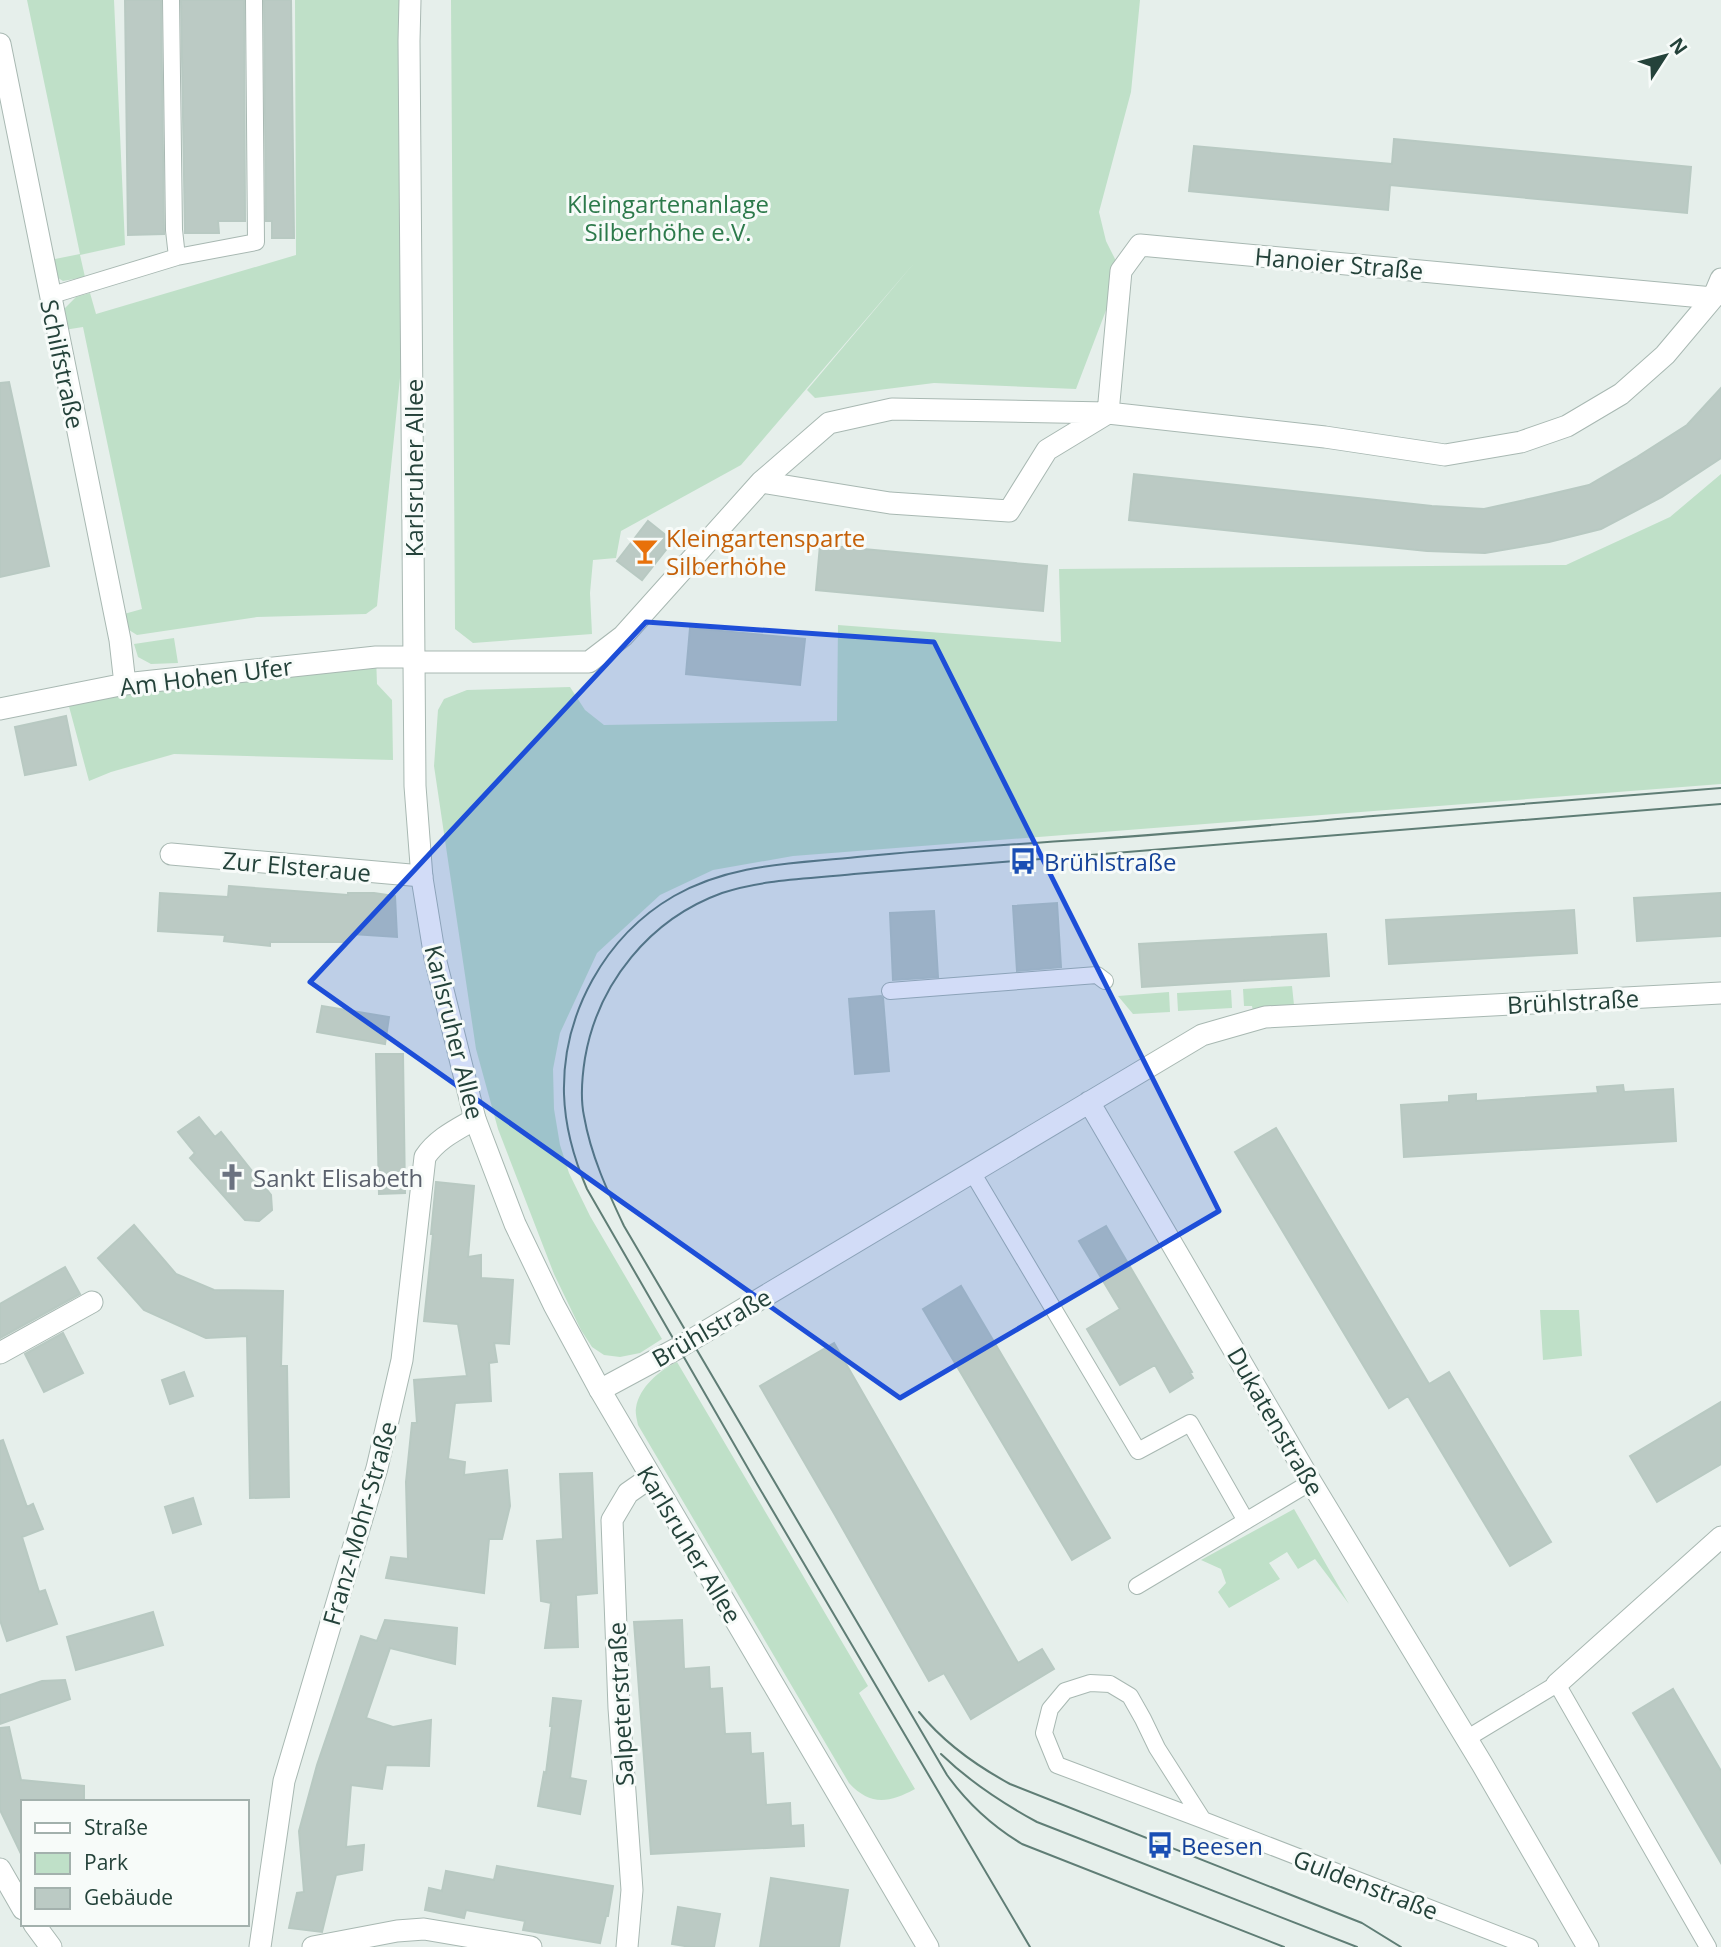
<svg xmlns="http://www.w3.org/2000/svg" width="1721" height="1947" viewBox="0 0 1721 1947" font-family="'Open Sans',sans-serif">
<style>
.green{fill:#bfe0c8}
.building{fill:#bbcac4;stroke:#b8c9c2;stroke-width:2}
.lines{fill:none;stroke-linecap:round;stroke-linejoin:round}
.service-casing{stroke:#a8b8b2;stroke-width:18}
.minor-casing{stroke:#a8b8b2;stroke-width:23}
.tertiary-casing{stroke:#a8b8b2;stroke-width:23}
.service{stroke:#fff;stroke-width:16}
.minor{stroke:#fff;stroke-width:21}
.tertiary{stroke:#fff;stroke-width:21}
.tram{stroke:#5f7d75;stroke-width:2}
.marked{fill:#1d4ed8;fill-opacity:0.2;stroke:#1d4ed8;stroke-width:5;stroke-linejoin:round}
.labels{text-anchor:middle;dominant-baseline:central;stroke-width:6;stroke-linejoin:round;paint-order:stroke}
.park-label{font-size:24px;fill:#2d7a4b;stroke:#f7fbf9}
.street-label{font-size:24px;fill:#24423a;stroke:#f7fbf9}
.food-label{font-size:24px;fill:#c56008;stroke:#f7fbf9;text-anchor:start}
.transit-label{font-size:24px;fill:#164399;stroke:#f7fbf9;text-anchor:start}
.worship-label{font-size:24px;fill:#5b616d;stroke:#f7fbf9;text-anchor:start}
</style>
<rect width="100%" height="100%" fill="#e6efeb"/>
<path class="green" d="M27,0H114L125,245L80,255L85,277L63,281L55,276L50,260L80,254Z
M295,0H410L412,259L377,606L366,614L257,617L137,635L129,630L124,614L142,609L83,327L64,330L62,311L76,297L90,293L96,314L296,255Z
M451,0H1140L1131,92L1099,212L1106,241L1121,271L1076,389L934,383L815,398L807,390L915,262L741,465L621,531L616,558L593,560L590,593L592,634L473,643L455,629Z
M1721,474V784L793,856L713,870L660,895L597,953L560,1033L553,1069L554,1109L560,1145L569,1173L590,1216L662,1339L640,1353L620,1357L604,1355L592,1347L581,1330L554,1274L498,1129L476,1049L434,766L438,710L444,699L467,690L570,687L585,710L604,725L837,721L838,625L1061,642L1059,569L1566,565L1670,517Z
M174,638L178,663L151,664L138,657L134,644Z
M376,657L377,684L392,700L393,760L174,754L111,772L89,781L67,699Z
M1292,986L1294,1005L1253,1011L1252,1006H1244L1243,989Z
M1231,990L1232,1008L1178,1011L1177,993Z
M1169,992L1170,1012L1133,1014L1118,996Z
M1540,1310H1579L1582,1356L1543,1360Z
M677,1362L868,1686L859,1693L915,1789C889,1803 870,1806 849,1783L638,1425C637,1420 635,1413 636,1408C639,1387 660,1370 677,1362Z
M1294,1509L1349,1604L1315,1559L1298,1569L1287,1552L1269,1563L1280,1579L1229,1608L1218,1592L1226,1583L1221,1569L1201,1560Z"/>
<path class="building" d="M125,0H161L164,234L128,235Z
M181,0H244L245,221H218L219,233H185Z
M264,0H291L294,238H272V221H266Z
M1394,139L1691,167L1687,213L1390,185L1388,210L1189,191L1194,146L1392,164Z
M9,382L49,566L0,577V383Z
M1721,388V458L1662,497L1601,529L1549,542L1485,553L1427,551L1129,520L1134,474L1432,506L1484,509L1538,497L1589,485L1637,457L1687,425Z
M648,521L673,541L642,580L617,561Z
M820,545L1047,566L1043,611L816,590Z
M690,628L805,639L800,685L686,674Z
M66,716L76,765L25,775L15,727Z
M229,886L348,895V893H374L395,896L397,937L352,934L346,942H270V946L224,941L225,935L158,931L160,893L228,897Z
M1721,893V936L1637,941L1634,898Z
M1057,903L1061,967L1017,971L1013,906Z
M1574,910L1577,953L1389,964L1386,920Z
M934,911L938,977L893,980L890,913Z
M1326,934L1329,976L1142,987L1139,944Z
M881,996L883,998L889,1071L855,1074L849,999Z
M322,1006L389,1017L385,1044L317,1032Z
M376,1054H403L405,1193L379,1194Z
M1623,1085L1624,1092L1673,1089L1676,1141L1404,1157L1401,1105L1449,1102V1096L1476,1094V1101L1598,1093L1597,1087Z
M199,1117L215,1137L221,1132L271,1195L272,1210L259,1221L245,1220L190,1158L195,1153L178,1132Z
M1276,1128L1429,1384L1449,1372L1551,1542L1510,1566L1408,1396L1389,1408L1235,1152Z
M436,1182L474,1186L468,1257L481,1255V1278L513,1280L509,1344L494,1343L497,1362L489,1363L491,1401L455,1403L448,1459L465,1462L464,1475L507,1470L510,1506L502,1539H489L484,1593L386,1578L391,1557L408,1559L406,1482L412,1423H417L414,1380L467,1376L458,1324L424,1321L433,1234H431Z
M134,1225L176,1274L214,1290L283,1291L281,1366H287L289,1497L250,1498L247,1336L206,1338L144,1310L98,1258Z
M1106,1226L1192,1372L1190,1373L1193,1378L1170,1392L1155,1365L1120,1385L1087,1329L1120,1309L1079,1241Z
M65,1267L80,1294L0,1338V1304Z
M961,1286L1110,1538L1072,1560L923,1309Z
M63,1333L83,1373L44,1392L25,1354Z
M834,1343L1018,1663L1042,1649L1054,1669L971,1719L944,1673L929,1681L835,1515L760,1386Z
M184,1372L193,1396L170,1404L162,1380Z
M1721,1402V1464L1657,1502L1630,1456Z
M3,1440L27,1507L33,1504L43,1529L22,1537L39,1592L45,1590L57,1624L7,1641L0,1620V1441Z
M592,1473L597,1593L576,1595L578,1647L545,1648L551,1603L541,1601L537,1541L563,1539L560,1474Z
M193,1498L201,1524L173,1533L165,1507Z
M153,1612L163,1645L76,1670L67,1637Z
M385,1620L457,1628L455,1664L390,1648L366,1718L393,1727L431,1720L429,1766L386,1765L382,1789L351,1785L346,1847L364,1845L362,1870L336,1875L322,1932L289,1928L297,1893L304,1892L299,1831L317,1765L361,1636L377,1641Z
M682,1620L684,1669L709,1667L710,1689L722,1688L725,1734L750,1733L751,1754L763,1753L766,1805L790,1803L791,1826L803,1825L804,1846L651,1854L634,1622Z
M65,1680L70,1699L0,1724V1695L42,1681Z
M1673,1689L1721,1771V1863L1633,1713Z
M553,1698L581,1701L570,1778L586,1781L580,1814L538,1806L544,1772L546,1773L552,1726H550Z
M9,1727L21,1780L84,1786V1802H23V1858L0,1810V1728Z
M497,1866L613,1886L608,1916H606L600,1943L523,1930L525,1921L466,1910L464,1918L425,1910L429,1888L442,1891L446,1871L494,1880Z
M771,1878L848,1890L839,1947H760Z
M678,1907L720,1914L714,1947H691L672,1944Z"/>
<g class="lines">
<defs>
<path id="service" d="M171,0L174,230L177,257
M49,296L177,257L256,242L254,0
M890,991L1097,975L1105,981
M972,1172L1138,1451L1190,1423L1246,1521
M1137,1586L1311,1482
M1466,1739L1557,1684L1708,1947
M1203,1820L1157,1748L1143,1719L1130,1696L1110,1684L1090,1683L1065,1691L1050,1709L1044,1733L1057,1765L1203,1820L1530,1947"/>
<path id="minor" d="M0,44L120,640L125,684
M1108,413L1121,271L1140,245L1713,298
M761,482L890,503L1009,511L1047,450L1108,413
M414,662H589L623,636L761,482L829,423L892,409L1108,413L1325,437L1445,455L1521,442L1567,426L1621,394L1665,355L1713,298L1721,279
M0,709L125,684L376,657H414
M171,854L422,876
M1089,1102L1311,1482L1482,1764L1588,1947
M0,1353L92,1302
M600,1390L678,1348L1202,1035L1265,1017L1721,993
M1557,1684L1721,1537
M0,1869L23,1909
M34,1924L51,1947
M260,1947L284,1781L377,1468L402,1360L425,1157C437,1139 456,1130 475,1119
M313,1947L397,1931L424,1929L531,1947
M627,1947L632,1890L619,1708L612,1520L628,1493L651,1477"/>
<path id="tertiary" d="M410,0L409,41L415,786L422,878L435,958L475,1119L515,1224L554,1305L600,1390L928,1947"/>
</defs>
<use href="#service" class="service-casing"/>
<use href="#minor" class="minor-casing"/>
<use href="#tertiary" class="tertiary-casing"/>
<use href="#service" class="service"/>
<use href="#minor" class="minor"/>
<use href="#tertiary" class="tertiary"/>
<path class="tram" d="M919,1712C944,1743 975,1765 1010,1784L1362,1923L1401,1947
M941,1754C970,1782 1002,1803 1037,1822L1357,1947
M1030,1947L757,1484L587,1189C574,1159 565,1127 564,1094C562,1014 605,936 674,896C732,863 793,864 857,857C936,849 1015,844 1094,839C1187,833 1280,824 1373,816C1489,806 1605,798 1721,788
M1284,1947L1022,1844C992,1826 968,1804 947,1775L624,1226C607,1190 591,1156 584,1116C580,1097 582,1077 585,1058C598,983 650,919 722,893C764,879 810,879 854,874L1721,804"/>
</g>
<path class="marked" d="M646,622L934,642L1219,1211L900,1398L310,982Z"/>
<defs>
<symbol id="bar-bare" viewBox="-9 -9 18 18"><path d="M-6-5H6L.8 .8V4.5H3.5V6h-7V4.5H-.8V.8Z" fill="#e8710a" stroke="#f7fbf9" stroke-width="2.5" paint-order="stroke"/></symbol>
<symbol id="bus-bare" viewBox="-9 -9 18 18"><path d="M-5-6H5V4H4V6H2V4H-2V6H-4V4H-5ZM-3.5-4V0h7V-4ZM-3.5 1.2v1.5H-2V1.2ZM2 1.2v1.5H3.5V1.2Z" fill="#1a4fb4" stroke="#f7fbf9" stroke-width="2.5" paint-order="stroke"/></symbol>
<symbol id="church-bare" viewBox="-9 -9 18 18"><path d="M-1.2-6h2.4v3.5h3.3v2.4h-3.3V6h-2.4V-.1h-3.3v-2.4h3.3Z" fill="#6b7280" stroke="#f7fbf9" stroke-width="2.5" paint-order="stroke"/></symbol>
</defs>
<g fill-rule="evenodd">
<use href="#bar-bare" x="626" y="532" width="38" height="38"/>
<use href="#bus-bare" x="1004" y="842" width="38" height="38"/>
<use href="#church-bare" x="213" y="1158" width="38" height="38"/>
<use href="#bus-bare" x="1141" y="1826" width="38" height="38"/>
</g>
<g class="labels">
<g class="park-label">
<text x="668" y="203">Kleingartenanlage<tspan x="668" dy="28">Silberhöhe e.V.</tspan></text>
</g>
<g class="street-label">
<text transform="translate(1339 263) rotate(5)">Hanoier Straße</text>
<text transform="translate(63 364) rotate(78)">Schilfstraße</text>
<text transform="translate(413 468) rotate(-90)">Karlsruher Allee</text>
<text transform="translate(206 676) rotate(-7)">Am Hohen Ufer</text>
<text transform="translate(297 866) rotate(5)">Zur Elsteraue</text>
<text transform="translate(1573 1001) rotate(-3)">Brühlstraße</text>
<text transform="translate(455 1032) rotate(76)">Karlsruher Allee</text>
<text transform="translate(711 1327) rotate(-30)">Brühlstraße</text>
<text transform="translate(1276 1421) rotate(60)">Dukatenstraße</text>
<text transform="translate(359 1523) rotate(-74)">Franz-Mohr-Straße</text>
<text transform="translate(690 1544) rotate(59)">Karlsruher Allee</text>
<text transform="translate(620 1704) rotate(-93)">Salpeterstraße</text>
<text transform="translate(1366 1884) rotate(21)">Guldenstraße</text>
</g>
<g class="food-label">
<text x="666" y="537">Kleingartensparte<tspan x="666" dy="28">Silberhöhe</tspan></text>
</g>
<g class="transit-label">
<text x="1044" y="861">Brühlstraße</text>
<text x="1181" y="1845">Beesen</text>
</g>
<g class="worship-label">
<text x="253" y="1177">Sankt Elisabeth</text>
</g>
</g>
<rect x="21" y="1800" width="228" height="126" fill="#f7fbf9" stroke="#a3b1ad" stroke-width="2"/>
<rect x="35" y="1823" width="35" height="10" fill="#ffffff" stroke="#a3b1ad" stroke-width="2"/>
<text x="84" y="1835" font-size="21" fill="#24423a">Straße</text>
<rect x="35" y="1853" width="35" height="21" fill="#bfe0c8" stroke="#a3b1ad" stroke-width="2"/>
<text x="84" y="1870" font-size="21" fill="#24423a">Park</text>
<rect x="35" y="1888" width="35" height="21" fill="#bbcac4" stroke="#a3b1ad" stroke-width="2"/>
<text x="84" y="1905" font-size="21" fill="#24423a">Gebäude</text>
<g transform="translate(1665 56) rotate(54)" stroke="#f7fbf9" stroke-width="5" paint-order="stroke">
<path d="M0-5L12 26L0 18L-12 26Z" fill="#24423a"/>
<text y="-10" font-size="19" font-weight="bold" text-anchor="middle" fill="#24423a">N</text>
</g>
</svg>
